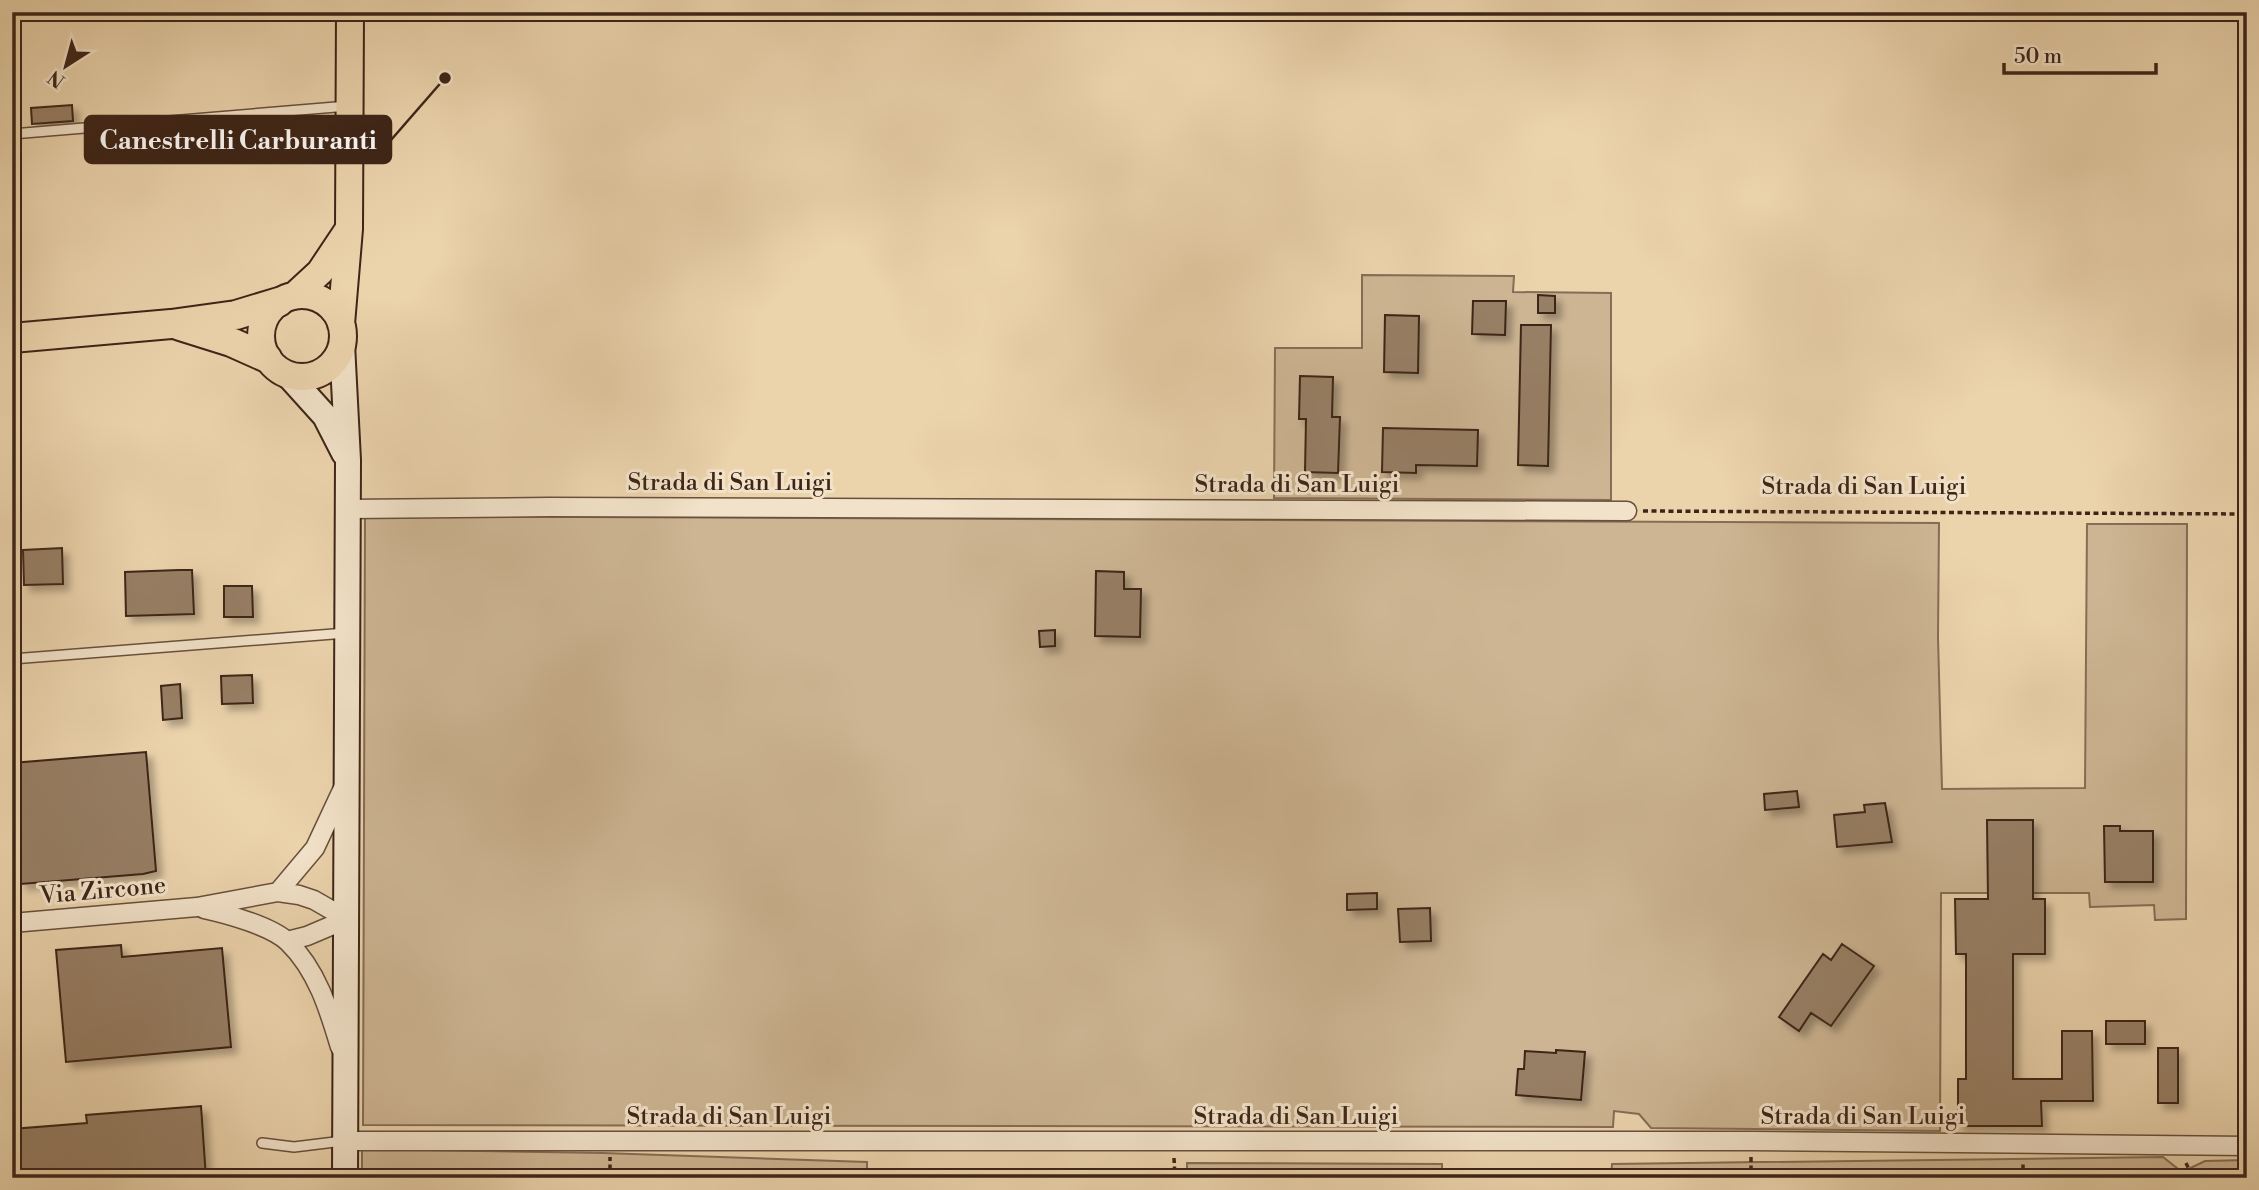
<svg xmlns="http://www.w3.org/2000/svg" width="2259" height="1190" viewBox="0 0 2259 1190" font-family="'Libre Bodoni',serif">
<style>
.green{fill:#cdb593;stroke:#856d56;stroke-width:2}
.building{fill:#977f65;stroke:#3d2518;stroke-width:2;filter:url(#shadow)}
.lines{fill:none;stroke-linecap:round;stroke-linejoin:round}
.service-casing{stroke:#68503d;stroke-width:12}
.minor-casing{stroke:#68503d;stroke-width:21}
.secondary-casing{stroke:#3d2518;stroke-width:28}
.primary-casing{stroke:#3d2518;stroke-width:30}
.trunk-casing{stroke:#3d2518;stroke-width:32}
.path{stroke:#3d2518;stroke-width:3.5;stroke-dasharray:5 3.5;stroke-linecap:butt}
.service{stroke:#f2e2c9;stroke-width:9}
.minor{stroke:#f2e2c9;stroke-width:18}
.secondary{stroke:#f2e2c9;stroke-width:24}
.primary{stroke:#ebd3ac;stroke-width:26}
.trunk{stroke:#ebd3ac;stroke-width:28}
.labels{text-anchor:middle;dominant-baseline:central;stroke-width:6;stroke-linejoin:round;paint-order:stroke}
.street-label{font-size:24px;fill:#3d2518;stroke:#f2e2c9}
.leader{fill:none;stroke:#3d2518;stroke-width:2.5}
.callout-dot{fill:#3d2518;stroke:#f2e2c9;stroke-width:2.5}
.callout{fill:#3d2518;stroke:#3d2518;stroke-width:2.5}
.callout-label{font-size:26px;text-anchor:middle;font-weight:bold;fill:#fff}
</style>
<defs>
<filter id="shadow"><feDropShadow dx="6" dy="6" stdDeviation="3.5" flood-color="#0004"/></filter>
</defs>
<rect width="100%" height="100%" fill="#ebd3ac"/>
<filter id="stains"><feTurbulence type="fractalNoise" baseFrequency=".00286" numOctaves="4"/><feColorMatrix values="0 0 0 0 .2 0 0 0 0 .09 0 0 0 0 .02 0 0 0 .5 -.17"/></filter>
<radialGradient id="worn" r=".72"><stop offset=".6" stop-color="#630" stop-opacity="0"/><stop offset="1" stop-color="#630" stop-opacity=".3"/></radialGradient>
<path class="green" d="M1362,275L1514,276L1513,292L1611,293V500L1274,498L1275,348H1362Z
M365,516L1939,523L1938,637L1942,789L2085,788L2087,524H2187L2186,919L2155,920L2154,905L2090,907L2089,893H1941L1940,1131L1651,1128L1639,1114L1614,1111L1613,1127L363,1125Z
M362,1149L603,1153L867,1162V1178H362Z
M2163,1157L2182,1172L2205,1161L2247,1160V1178H1611L1612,1164Z
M1187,1163L1442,1164V1178H1187Z"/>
<path class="building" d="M72,105L73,121L32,124L31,108Z
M1538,295L1555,296V313H1538Z
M1473,301H1506L1505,335L1472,334Z
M1385,315L1419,316L1418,373L1384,372Z
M1521,325H1551L1548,466L1518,465Z
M1300,376L1333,377L1332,417H1340L1338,473L1305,472L1306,419H1299Z
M1383,428L1478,430L1477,466L1416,465V473L1382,472Z
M62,548L63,584L24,585L23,550Z
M179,570H192L194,614L126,616L125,572Z
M1096,571L1124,572V589H1141L1140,637L1095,636Z
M224,586H252L253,617H224Z
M1055,630V646L1040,647L1039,631Z
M252,675L253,703L222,704L221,676Z
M180,684L182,718L163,720L161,686Z
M146,752L156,871L143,874L21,884L20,869L12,870V841L17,840L12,763Z
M1797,791L1799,807L1765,810L1764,794Z
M1885,803L1892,842L1837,847L1834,815L1865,812L1864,805Z
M1987,820H2033V899H2045V954H2013V1079H2062V1031H2092L2093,1101H2041L2042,1126H1958V1079H1966V954H1956L1955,899H1988Z
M2104,826H2120V831H2153V882H2105Z
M1377,893V909L1347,910V894Z
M1430,908L1431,941L1400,942L1398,909Z
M1842,944L1874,966L1831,1026L1811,1013L1799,1031L1779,1017L1823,954L1831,960Z
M121,945L122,957L222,948L231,1047L66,1062L56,950Z
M2106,1021H2145V1044H2106Z
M2158,1048H2178V1103H2158Z
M1556,1050L1585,1052L1581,1100L1516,1095L1518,1069H1524L1525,1051L1556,1053Z
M201,1106L206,1178H12V1129L87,1123L86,1115Z"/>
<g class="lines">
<defs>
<path id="service" d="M12,134L348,106
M12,659L346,633
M262,1143L294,1147L343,1141"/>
<path id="minor" d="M348,509L549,507L1627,511
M278,892L315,848L344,786
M204,909C227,914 271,926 288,942C317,970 329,1010 340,1047
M12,923L197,907L278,892L299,895L314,900L347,919
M287,941L307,936L347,919
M345,1141H1751L2247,1146"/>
<path id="secondary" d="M342,344L348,460L345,1178
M288,375L325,416L344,453"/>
<path id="primary" d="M261 336a41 41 0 1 1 82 0a41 41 0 1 1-82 0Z
M294,296L320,272L348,230
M341,324L349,229L350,12"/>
<path id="trunk" d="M180,326L231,342L267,358
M12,338L171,324L236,315L279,302"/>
</defs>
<use href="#service" class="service-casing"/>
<use href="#minor" class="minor-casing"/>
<use href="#secondary" class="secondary-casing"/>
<use href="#primary" class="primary-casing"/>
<use href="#trunk" class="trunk-casing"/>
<path class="path" d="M1643,511L2247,514
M1751,1157V1178
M1174,1158L1175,1178
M2186,1163L2193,1178
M610,1178V1157
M2023,1178V1163"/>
<use href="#service" class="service"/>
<use href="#minor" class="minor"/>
<use href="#secondary" class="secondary"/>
<use href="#primary" class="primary"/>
<use href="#trunk" class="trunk"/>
</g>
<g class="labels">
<g class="street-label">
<text x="730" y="483">Strada di San Luigi</text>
<text x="1297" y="485">Strada di San Luigi</text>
<text x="1864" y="487">Strada di San Luigi</text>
<text transform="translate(103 891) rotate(-5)">Via Zircone</text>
<text x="729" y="1117">Strada di San Luigi</text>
<text x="1296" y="1117">Strada di San Luigi</text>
<text x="1863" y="1117">Strada di San Luigi</text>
</g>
</g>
<path class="leader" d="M445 78L391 140"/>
<circle class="callout-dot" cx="445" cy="78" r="7"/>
<rect class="callout" x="85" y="116" width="306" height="47" rx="7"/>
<g class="callout-label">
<text x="238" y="149">Canestrelli Carburanti</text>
</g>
<rect width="2259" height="1190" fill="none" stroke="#ebd3ac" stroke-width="42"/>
<rect x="14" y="14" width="2231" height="1162" fill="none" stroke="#3d2518" stroke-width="3.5"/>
<rect x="21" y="21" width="2217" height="1148" fill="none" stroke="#3d2518" stroke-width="2"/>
<g transform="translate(66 66) rotate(216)" stroke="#f2e2c9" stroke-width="5" paint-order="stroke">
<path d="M0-5L12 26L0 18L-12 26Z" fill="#3d2518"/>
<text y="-10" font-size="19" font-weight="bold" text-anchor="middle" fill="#3d2518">N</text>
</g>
<path d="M2004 63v10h152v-10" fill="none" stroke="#3d2518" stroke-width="3.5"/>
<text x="2014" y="63" font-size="21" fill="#3d2518" stroke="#f2e2c9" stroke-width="5" paint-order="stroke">50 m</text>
<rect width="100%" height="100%" filter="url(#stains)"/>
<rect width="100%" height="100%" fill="url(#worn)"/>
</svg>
